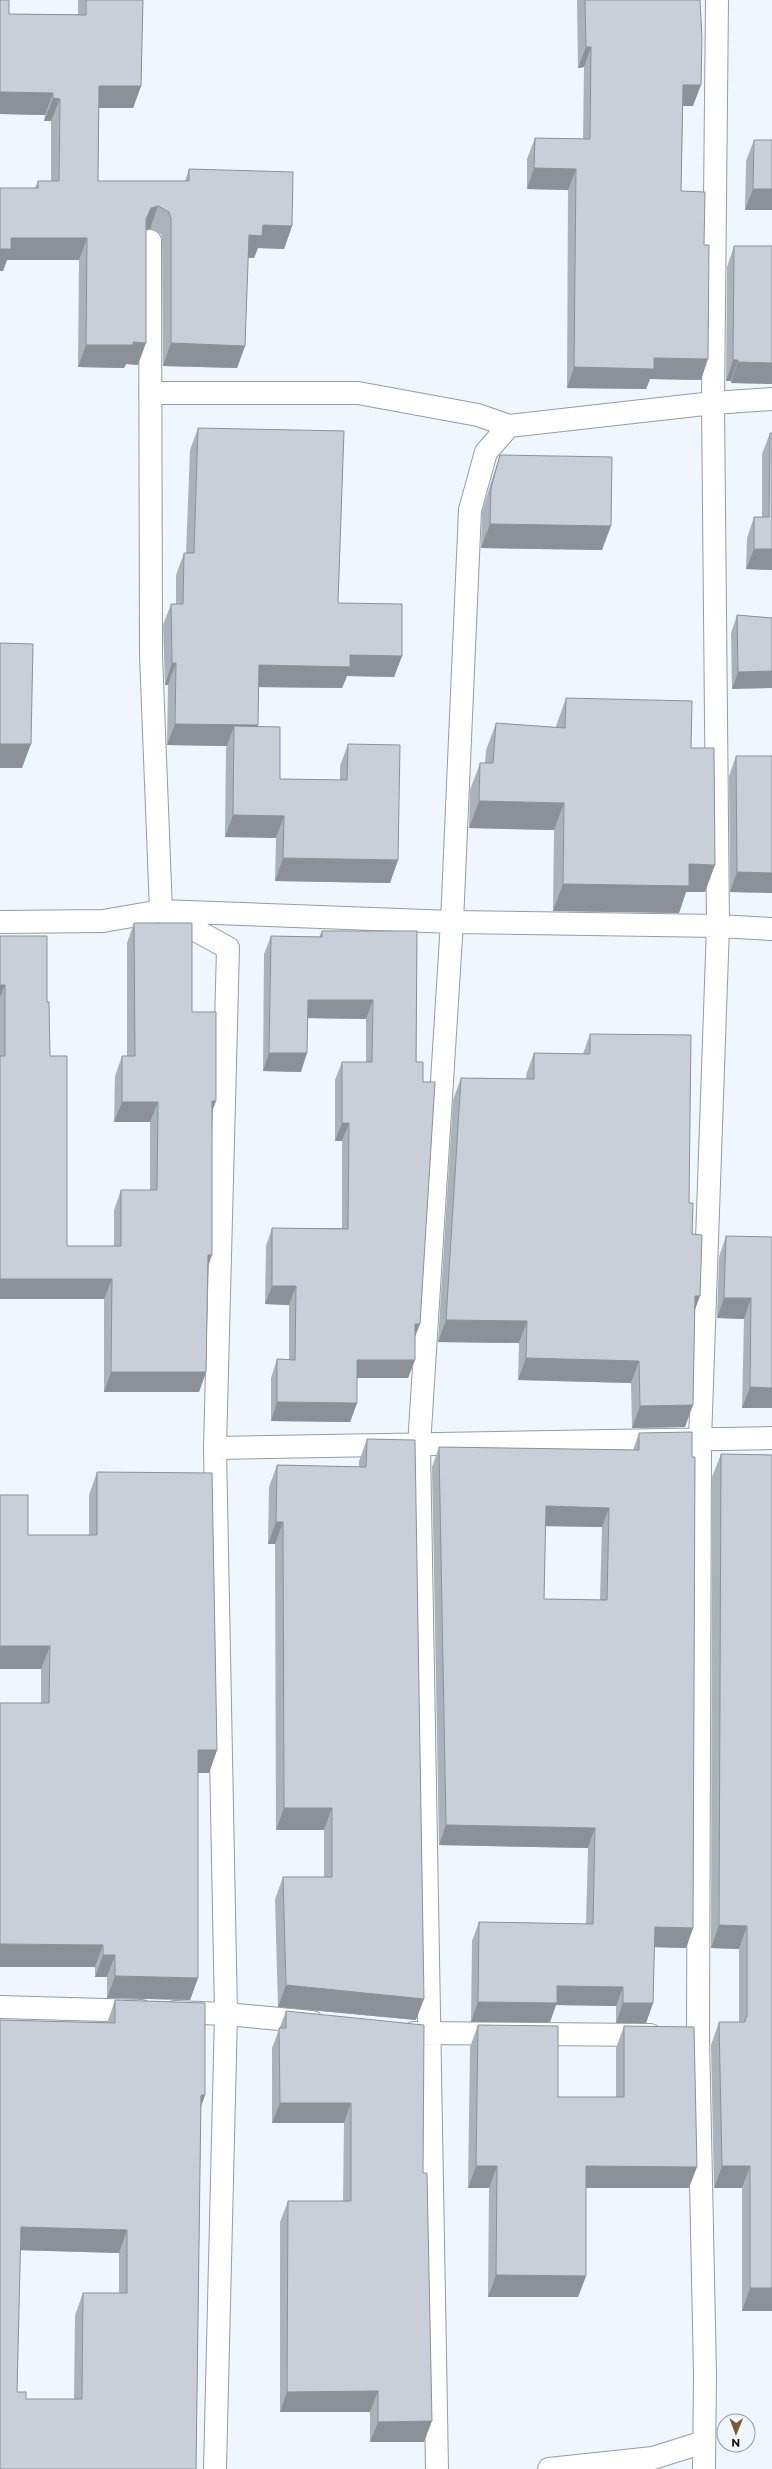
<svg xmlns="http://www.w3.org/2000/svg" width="772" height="2469" viewBox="0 0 772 2469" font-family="Montserrat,sans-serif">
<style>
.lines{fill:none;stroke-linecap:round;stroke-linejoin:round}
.minor-casing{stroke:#949ca4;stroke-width:24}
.minor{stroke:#fff;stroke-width:22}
.wall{fill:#acb2ba;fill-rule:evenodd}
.shaded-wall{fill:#8c9197}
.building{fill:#c8cfd8;stroke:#8c9197;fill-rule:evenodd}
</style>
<rect width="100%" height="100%" fill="#f0f6fe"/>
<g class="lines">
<defs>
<path id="minor" d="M150,241L151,655L161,911L228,948L215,1448L226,2014L215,2469
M151,393H358L478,415L509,426
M0,922L103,921L161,911L452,922L718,926L772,929
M215,1448L772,1438
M0,2007L141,2011
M175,2012L226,2014L312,2022
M414,2033L650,2035
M437,2469L419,1446L452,922L470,510L486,452L509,426L713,403L772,399
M549,2469L653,2458L704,2442
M704,2469L705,2375L698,2036L700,1440L718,926L713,403L717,0"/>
</defs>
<use href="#minor" class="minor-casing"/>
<use href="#minor" class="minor"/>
</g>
<path class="wall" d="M0,0L9,14H78V0H143L141,86L133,108H99L98,181H185L189,169L292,226L284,249L258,248L254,258H248L245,346L237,368L163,366L162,241L161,234L150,229L146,230L138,365L126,364L124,368L78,367L79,260H7L3,271H0L38,181H51V121H44L45,115L0,114Z
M577,0H700L693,106H683L681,191L701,380L650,379L646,389L567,388L568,190L527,189V159L535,138L583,139L584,67L578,68Z
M754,140H772V210H745L746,161Z
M734,246L772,384L731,383V381H726L727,267Z
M198,428L338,603L402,656L394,677L347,676L342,688L258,687L257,726L280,779L340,780V766L348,744L398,860L390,883L275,881L276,838L225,837L226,748L227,746L167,745L168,685H165L163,625L171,604H176V575L184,553H186L190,450Z
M770,433L772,570L746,569L747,538L754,517H762V454Z
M500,455L602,550L481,548L482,512L492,479Z
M737,615L772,618L732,689L731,633Z
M566,698L691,748L705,892H686L679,913L553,911L554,830L469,828L470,790L480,763H485L486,750L496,723L556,728V726Z
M736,756H772V893L730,892L729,776Z
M134,923L192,1012L216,1101L212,1112L208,1268L206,1372L199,1392H104V1299H0V936L47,1002L50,1056L67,1246H114V1210L121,1190H150V1122H114L115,1076L122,1056H127V943Z
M322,931H417L415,1360L408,1378H357V1403L350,1422L271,1421V1378L277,1359L289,1360V1305L265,1304L266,1246L272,1228H342V1141H335V1080L342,1062H366V1019L308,1018L301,1072L263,1071L264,954L271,936L319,937Z
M590,1034L689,1203L700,1296L695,1308L685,1427L632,1428L631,1383L518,1380L519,1343L438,1342L453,1100L461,1078L526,1079V1075L534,1053L583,1054Z
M726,1236L772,1237V1408H742L744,1319L717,1318L719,1257Z
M639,1433L692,1457L693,1928L686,1948L654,1947L653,2003L646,2023H616V2006L556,2005L550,2022H471L472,1941L479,1922L586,1924L588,1848L439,1845L432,1467L439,1447L633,1450ZM545,1526L602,1527L600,1600L544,1599Z
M367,1439L416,2020L278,2007L275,1899L283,1877H324V1830H276L275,1544H268L269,1487L277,1465L359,1467V1461Z
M721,1454L772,1455V2311H742V2188H714L711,2045L719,2022H739V1949L711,1948L712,1477Z
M97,1472L217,1750L209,1773H198V1978L190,2000L107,1998V1977H95V1967L41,1703V1669H0V1495L28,1535H89V1495Z
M115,2000L205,2095L201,2107L196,2469H0V2020L107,2023ZM20,2250L119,2253V2293H83L75,2315L74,2399H26L17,2392Z
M286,2011L423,2173L424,2442H370V2412H280V2222L288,2201H343L344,2123H272V2048Z
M478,2025L558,2097H616V2048L624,2026L689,2188H586V2276L578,2297H488L489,2188H468L470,2047Z"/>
<path class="shaded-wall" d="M586,47H591L584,67L578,68Z
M683,85H701L693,106H675Z
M99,86H141L133,108H91Z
M0,92L53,93L45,115L0,114Z
M53,98L60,99L51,121H44Z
M534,168L576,169L568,190L527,189Z
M753,189H772V210H745Z
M158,206L150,229L143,230L146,219L151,208Z
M263,225L292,226L284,249L258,248L254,258L241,257L249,235Z
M11,238H87L79,260H7L3,271H0V249Z
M133,342L146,343L138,365L126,364L124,368L78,367L86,345Z
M171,343L245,346L237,368L163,366Z
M654,358L708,359L701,380L650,379L646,389L567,388L574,367Z
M733,360H738L731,381H726Z
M738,362L772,363V384L731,383Z
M490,524L611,526L602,550L481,548Z
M754,549H772V570L746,569Z
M350,655L402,656L394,677L347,676L342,688L251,687L259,665Z
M172,663H176L168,685H165Z
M772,671V688L732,689L738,672Z
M175,724L258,725L250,747L234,726L227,746L167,745Z
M0,744H31L22,768H0Z
M479,801L564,803L554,830L469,828Z
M233,815L284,816L276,838L225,837Z
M283,858L398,860L390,883L275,881Z
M689,864L715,865L705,892H686L679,913L553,911L563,884Z
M737,872L772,873V893L730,892Z
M0,985H5L0,997Z
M308,1000H373L366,1019L302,1018Z
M269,1053H307L301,1072L263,1071Z
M212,1101H216L208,1121Z
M122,1102H158L150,1122H114Z
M342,1123H349L342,1141H335Z
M208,1255H212L205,1275Z
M0,1279H112L104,1299H0Z
M272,1286H296L289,1305L265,1304Z
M695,1296H700L692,1318Z
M724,1298H751L744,1319L717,1318Z
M446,1320L527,1321L519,1343L438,1342Z
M415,1324H420L413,1342Z
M526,1358L639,1361L631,1383L518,1380Z
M357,1360H415L408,1378H351Z
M111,1372H206L199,1392H104Z
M750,1387L772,1388V1408H742Z
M277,1402L357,1403L350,1422L271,1421Z
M693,1405L685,1427L632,1428L640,1406Z
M546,1506L609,1508L602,1527L538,1526Z
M276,1522H283L275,1544H268Z
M0,1646H50L41,1669H0Z
M198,1750H217L209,1773H190Z
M284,1808H332L324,1830H276Z
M446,1825L595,1828L588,1848L439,1845Z
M719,1925L747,1926L739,1949L711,1948Z
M655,1927L693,1928L686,1948L647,1947Z
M0,1944L103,1945L95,1967H0Z
M103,1955H115L107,1977H95Z
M115,1976L198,1978L190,2000L107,1998Z
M286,1985L424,1999L416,2020L278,2007Z
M557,1986L623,1987L616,2006L556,2005L550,2022H471L478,2002Z
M623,2003H653L646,2023H616Z
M201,2095H205L197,2117Z
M280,2103H351L344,2123H272Z
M476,2166H497L489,2188H468Z
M586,2166L697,2167L689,2188H578Z
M722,2166H750L742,2188H714Z
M21,2227L127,2230L119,2253L13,2250Z
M496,2275L586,2276L578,2297H488Z
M750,2288H772V2311H742Z
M378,2391L370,2412H280L287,2392Z
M432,2421L424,2442H370L378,2422Z"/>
<path class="building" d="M0,0H9V14L86,15V0H143L141,86H99L98,181H189V169L293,172L292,226L263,225L262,236L249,235L245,346L171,343V219L169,212L158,206L151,208L146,219V343L133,342V345H86L87,238H11V249H0V188H38V181H59L60,99L53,98V93L0,92Z
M585,0H700L702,38L701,85H683L681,191L705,192L704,245H709L708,359L654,358V369L574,367L576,169L534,168L535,138L590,139L591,47H586Z
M754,140H772V189H753Z
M734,246H772V363L738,362V360H733Z
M198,428L344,431L338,603L402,604V656L350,655V667L259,665L258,725L175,724L176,663H172L171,604H183L184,553H194Z
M770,433H772V549H754V517H769Z
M500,455L612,457L611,526L490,524L491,488Z
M737,615L772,618V671L738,672Z
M0,643L33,644L31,744H0Z
M566,698L692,701L691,748H714L715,865L689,864V886L563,884L564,803L479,801L480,763H493L496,723L565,728Z
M234,726L280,727V779L347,780L348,744L400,745L398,860L283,858L284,816L233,815Z
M736,756H772V873L737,872Z
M134,923H192V1012H216V1101H212V1255H208L206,1372H111L112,1279H0V1056H5V985H0V936H47V1002H49L50,1056H67V1246H121V1190H157L158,1102H122V1056H135Z
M322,931H417L416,1062H423V1082H435L420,1324H415V1360H357V1403L277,1402V1359L295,1360L296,1286H272V1228L348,1229L349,1123H342V1062H372L373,1000H308L307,1053H269L271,936L322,937Z
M590,1034L691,1035L689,1203H693L692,1234L702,1235L700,1296H695L693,1405L640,1406L639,1361L526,1358L527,1321L446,1320L461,1078L534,1079V1053L590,1054Z
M726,1236L772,1237V1388L750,1387L751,1298H724Z
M692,1432V1457H695L693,1928L655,1927L653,2003H623V1987L557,1986V2003L478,2002L479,1922L593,1924L595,1828L446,1825L439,1447L639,1450V1433ZM546,1506L609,1508L607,1600L544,1599Z
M367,1439L415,1440L424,1999L286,1985L283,1877H332V1808H284L283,1522H276L277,1465L366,1467Z
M721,1454L772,1455V2288H750V2166H722L719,2022H745L746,2017H747V1926L719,1925Z
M97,1472L212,1473L217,1750H198V1978L115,1976V1955H103V1945L0,1944V1703H49L50,1646H0V1495H28V1535H97Z
M115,2000L205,2003V2095H201L196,2469H0V2020L115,2023ZM21,2227L127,2230V2293H83L82,2399H26V2392H17Z
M286,2011L424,2025L423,2173H427L432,2421L378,2422V2391L287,2392L288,2201H351V2103H280L279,2028H286Z
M478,2025L558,2026V2097H624V2026L694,2027L697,2167L586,2166V2276L496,2275L497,2166H476Z"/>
<g transform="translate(736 2433) rotate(181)"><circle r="19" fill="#f0f6fe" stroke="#959aa0"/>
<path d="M0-3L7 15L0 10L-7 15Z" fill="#795b2f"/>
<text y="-6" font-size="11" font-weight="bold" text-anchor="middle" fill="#0d1013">N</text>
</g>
</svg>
